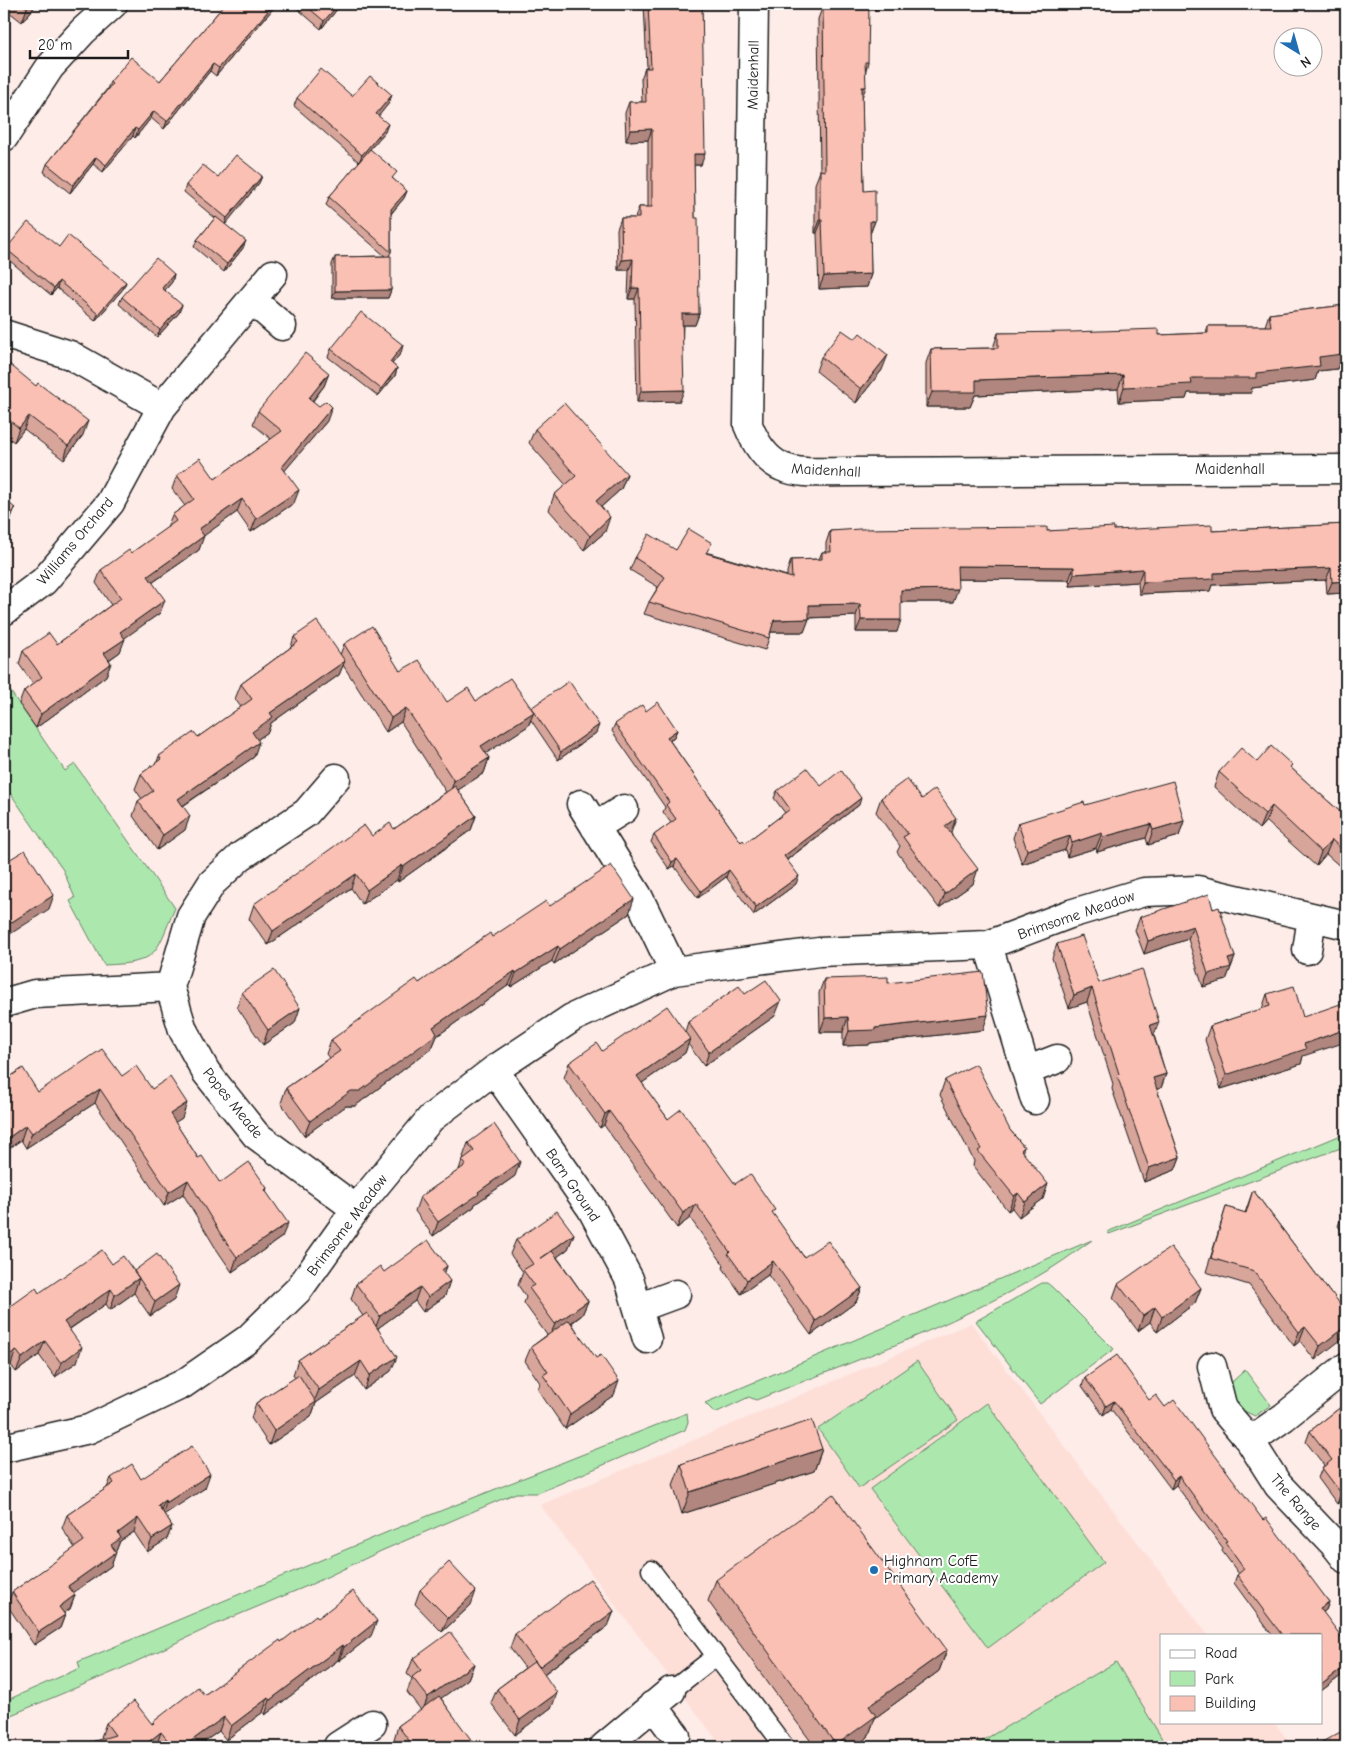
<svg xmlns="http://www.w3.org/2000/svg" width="1350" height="1751" viewBox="0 0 1350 1751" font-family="'Comic Neue',sans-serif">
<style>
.built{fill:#fddfd8}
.green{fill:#ace8ae;stroke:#648265}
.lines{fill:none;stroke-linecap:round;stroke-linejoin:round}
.lane-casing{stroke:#1c1c1c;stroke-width:21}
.street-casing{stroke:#1c1c1c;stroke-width:31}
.lane{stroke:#fff;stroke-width:18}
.street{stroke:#fff;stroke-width:28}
.wall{fill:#d8a59b;stroke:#1c1c1c}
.shaded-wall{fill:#b0867e;stroke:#1c1c1c}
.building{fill:#fbc0b4;stroke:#1c1c1c}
.poi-dot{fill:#1f6fb2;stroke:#fff;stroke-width:2}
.labels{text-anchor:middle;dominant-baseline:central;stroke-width:4;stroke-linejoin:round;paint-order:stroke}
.street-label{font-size:15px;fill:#1c1c1c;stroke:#fff}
.poi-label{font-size:15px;fill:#1c1c1c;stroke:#fff;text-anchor:start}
</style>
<rect width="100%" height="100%" fill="#feece8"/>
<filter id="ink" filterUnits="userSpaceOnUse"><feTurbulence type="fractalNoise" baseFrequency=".02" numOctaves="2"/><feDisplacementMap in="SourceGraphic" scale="10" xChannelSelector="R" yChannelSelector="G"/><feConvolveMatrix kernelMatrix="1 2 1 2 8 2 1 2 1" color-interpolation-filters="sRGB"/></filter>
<g filter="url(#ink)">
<path class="built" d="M971,1323L1208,1635H1161V1722H1274L1293,1747H722L540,1505Z"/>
<path class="green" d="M4,682L65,771L75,764L175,908C155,954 159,963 104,965L70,901L75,898L63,870L4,784Z
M1346,1133V1146L1109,1234L1107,1232Z
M1092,1240C1080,1248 1068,1258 1055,1266C962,1323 857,1360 756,1400L749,1397L715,1413L705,1403Z
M1042,1283H1047L1052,1287L1114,1349L1040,1404L976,1321Z
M917,1361L958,1420L859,1488L818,1429Z
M1245,1370L1271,1405L1255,1416L1237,1408L1230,1387L1233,1381Z
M987,1403L1104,1562L988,1648L870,1489Z
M687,1413L688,1422L685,1430L538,1493H516L381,1551L312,1584L214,1625L116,1671L4,1718V1697L5,1701L80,1668L78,1662L390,1531Z
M1116,1662L1167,1747H972Z"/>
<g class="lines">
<defs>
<path id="lane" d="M651,1570L785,1747
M671,1691L716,1656"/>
<path id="street" d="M754,4L748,425C770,480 799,472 850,472L1346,469
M4,137L50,67L83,31L113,4
M252,300L282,326
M4,334L70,355L162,407L110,503L44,581L4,611
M162,407L273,274
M336,778L306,813L241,856L212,883L191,916L170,987L183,1030L206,1072L256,1135L356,1209
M581,804L638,896L674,971
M595,827L624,809
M988,945L1035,1100
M1307,950L1312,917
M4,1003L35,994L170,987
M494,1070L591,1208L629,1279L647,1339
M1026,1071L1057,1059
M638,1308L676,1294
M1212,1366L1223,1409L1250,1441
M1346,1367L1284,1417L1250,1441L1278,1485L1335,1545L1346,1559
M4,1448L89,1429L183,1384L248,1339L299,1289L356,1209L431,1118L494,1070L572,1018L674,971L819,952L988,945L1070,914L1144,892L1198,890L1346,925
M653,1705L676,1736
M338,1746L372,1724
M604,1747L671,1691"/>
</defs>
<use href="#lane" class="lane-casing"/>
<use href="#street" class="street-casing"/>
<use href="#lane" class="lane"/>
<use href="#street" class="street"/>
</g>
<path class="wall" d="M4,4H37L22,22L4,8Z
M225,4H277L216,76L210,71L164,129L151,118L135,138L133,136L103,172L93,164L70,193L44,172L47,164L107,89L110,82L160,81Z
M292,4H341L339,7L321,29Z
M644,4H702L701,165H694L695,218L699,314L695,325H683L680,401L637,402L635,299H628L629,270H618L617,229L621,218H635L639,207H648V140L626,141L625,113L629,102H642L641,79L645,68H647Z
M872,4H890L875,10Z
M823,6L868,62L866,70L862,97L864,191L875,221L870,234L871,274L867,287L819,289L817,233H815V184L820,171L818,19Z
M352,96L389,103L378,116L385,132L370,149L394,180L407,191L404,198L391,214V252L389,256L391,290L388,298H332V264L335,257L385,256L326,205L329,197L359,162L294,106L297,98Z
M262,176L259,183L225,224L243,248L224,272L194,247L197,240L215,218L184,192L186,185L218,177Z
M59,247L126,282L123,289L95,321L57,288L51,295L4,256L6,249Z
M174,274L172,282L165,290L179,313L157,337L119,304L122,297Z
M1346,303V363L1339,364L1337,369L1318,371L1315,380L1252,388L1251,393H1188L1186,399L1119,402L1118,389L975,395L970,407H926V363L931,349L993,348L998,333L1159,335L1206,333L1208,326H1265L1269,314L1346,305Z
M331,349L401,353L392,364L397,368L395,376L378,396L328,357Z
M821,357L882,370L856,403L816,371Z
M4,369L83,435L64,460L24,429L14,442L4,434Z
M329,373L324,386L313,401L327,421L284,471L294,503L251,532L237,512L203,536L199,550L152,583L160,613L124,638L120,652L109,660L111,663L106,676L36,728L19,704L24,691L33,684L19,664L23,651L57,644L111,605L96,583L101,570L131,553L167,528L172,515L185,506L172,489L177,475L215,479L271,439L253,424L258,411Z
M535,429L627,474L621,489L601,507L605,532L584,550L549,510L554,495L566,485L529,443Z
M1346,524V593L1327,594L1326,580L1212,585L1210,591L1139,594L1138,582L1070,586L1069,580L957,579L953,602H901L897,632H856V616L809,618L804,632H771L765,650L644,614L649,602L658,587L630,570L635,558L676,550L709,553L787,576V572L791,560L819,559L822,552H826V543L830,531H1047L1114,530L1212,531Z
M294,637L340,655L344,644L400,671L447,702L476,701L530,708L596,733L558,760L531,720L528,726L486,753L489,758L484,773L458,790L476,816L471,830L398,882L397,880L362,904L351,888L268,945L249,919L254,904L372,836L394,829L446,792L401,722L386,732L343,665L339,675L271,723L268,732L257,740L254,757L183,806L185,830L157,850L133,816L138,801L142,799L135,789L141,774L157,762L159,756L198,737L241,707L235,699L241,684L291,647Z
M646,711L677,730L674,737L670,741L741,842L745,843L785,813L774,798L777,791L821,786L859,805L787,860L796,884L754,915L726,877L698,898L674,866L669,869L651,842L654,835L671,823L663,812L665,807L612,731L615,724Z
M1291,768L1346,817V866L1343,869L1326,854L1316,866L1266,821L1259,829L1214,787L1219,772Z
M881,798L922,799L951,832L973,884L939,908L897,852L900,846L876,812Z
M1085,805L1184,821L1179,836L1148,845L1146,838L1097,852L1096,848L1067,857L1065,850L1022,864L1013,838L1018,823Z
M550,906L629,914L554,964L552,961L511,987L509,985L437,1036L432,1048L355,1106H346L304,1136L281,1103L286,1088L329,1058L326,1054L331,1040L419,983L492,937Z
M1213,909L1235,957L1226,980L1203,987L1188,939L1144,954L1135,930L1140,917Z
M1057,944L1154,1035L1166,1074L1161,1088L1157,1089L1180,1157L1175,1170L1144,1182L1112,1089L1113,1084L1087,1002L1069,1008L1052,958Z
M824,979L888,983L983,1030L870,1043L869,1045L843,1046V1032H820L819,993Z
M242,992L295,1023L263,1045L237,1007Z
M745,994L775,1016L704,1066L688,1044L685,1053L642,1083L668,1119L735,1184L773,1214L804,1257L862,1288L856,1302L811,1335L768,1275L741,1294L723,1268L724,1265L690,1218L677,1228L604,1125L600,1128L564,1078L569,1063L685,1032L688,1022Z
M1267,994L1303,1017V1056L1301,1064L1221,1089L1205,1040L1210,1026L1262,1009Z
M122,1076L152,1089L182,1118L175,1122L198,1158L220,1183L267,1188L266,1191L282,1237L232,1272L215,1247L183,1194L164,1206L95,1103L26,1148L21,1140L4,1152V1081L38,1092Z
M945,1080L1010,1130L1024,1147L1022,1153L1043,1199L1019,1217L1012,1208L1008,1211L973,1166L974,1161L940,1095Z
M468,1143L515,1176L475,1204L474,1207L433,1236L415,1211L420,1197L459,1170L462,1160L464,1158L463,1157Z
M1253,1190L1331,1294L1346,1312L1315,1360L1300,1341L1294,1346L1249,1285L1206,1272L1226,1207L1245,1213Z
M1346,1214V1236L1338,1226L1341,1218Z
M574,1234L568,1249L557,1257L588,1301L582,1315L572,1323L614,1395L565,1429L538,1390L540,1383L525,1361L531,1347L547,1335L524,1303L526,1297L518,1285L523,1272L510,1254L516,1240Z
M112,1264L134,1271L174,1300L150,1316L134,1293L110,1310L106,1304L70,1329L77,1362L55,1377L39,1355L16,1372L11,1365L4,1370L39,1293Z
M447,1266L444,1273L445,1296L423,1312L415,1301L378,1328L391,1371L364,1390L355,1376L316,1403L311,1417L269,1445L251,1418L256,1403L295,1378L293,1375L298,1360L363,1316L351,1299L356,1284L384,1272Z
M1118,1284L1201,1288L1195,1303L1157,1332L1150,1322L1138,1331L1113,1298Z
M1085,1378L1149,1400L1165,1407L1263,1520L1329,1602L1326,1610L1323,1612L1346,1672L1321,1691V1635H1272L1234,1583L1237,1575L1239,1574L1222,1551L1223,1548L1176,1485L1171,1489L1111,1409L1103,1415L1082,1386Z
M1346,1403V1497L1337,1504L1318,1478L1322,1468L1324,1465L1306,1442L1310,1431Z
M822,1449L814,1471L682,1514L673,1485L681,1464Z
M111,1478L141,1479L205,1488L164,1514L172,1526L167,1539L147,1552L134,1532L120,1541L116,1551L115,1552H116L111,1566L73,1593L75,1595L70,1609L64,1613L65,1615L60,1628L34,1645L7,1605L12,1592L75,1548L62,1528L67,1515L107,1488Z
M716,1580L947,1650L939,1671L875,1718L868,1737L854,1747H815L708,1601Z
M420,1590L471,1605L442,1632L415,1604Z
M614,1611L608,1626L544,1674L552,1707L515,1735L491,1703L497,1689L525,1668L510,1648L515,1634Z
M318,1618L371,1636L339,1661L338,1660L265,1715L263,1712L226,1740L219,1731L197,1747H87L88,1743L102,1739L101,1737L106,1723L152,1724L153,1722L204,1695L281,1642Z
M413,1659L474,1664L468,1679L441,1698L474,1747H399L394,1739L398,1726L421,1710L407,1692L412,1679L407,1674Z
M1322,1742L1346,1747H1320Z"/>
<path class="shaded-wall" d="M31,4H37L22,22L27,8Z
M274,4H277L216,76L219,68Z
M339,4H341L339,7L321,29L324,21Z
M491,4H560V5L490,7Z
M877,4H890L875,10Z
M213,64L210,71L164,129L167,121Z
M862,87H866L861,100Z
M392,95L389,103L374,122L376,114Z
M154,111L151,118L135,138L138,130Z
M388,124L385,132L359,162L362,155Z
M135,128L133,136L103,172L106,165Z
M652,129L648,140L626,141L630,130Z
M694,154H705L701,165H690Z
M96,157L93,164L70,193L73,185Z
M262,176L259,183L225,225L227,218Z
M407,191L404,198L388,217L391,209Z
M820,220H822L817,233H815Z
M870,221H875L870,234H865Z
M246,241L243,248L224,272L227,264Z
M633,259L629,270H618L622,260Z
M174,274L172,282L160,296L162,288Z
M871,274L867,287L819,289L824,276Z
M59,281L57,288L51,295L54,288Z
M126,282L123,289L95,321L98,314Z
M632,288H639L635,299H628Z
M391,290L388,298H332L335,291Z
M182,305L179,313L157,337L160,330Z
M682,314H699L695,325H678Z
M403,345L401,353L387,370L390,362Z
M1342,349H1346V363L1339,364L1337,369L1318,371L1315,380L1252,388L1251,393H1188L1186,399L1119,402L1124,387L1191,378L1256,373L1319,357Z
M888,355L882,370L856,403L861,389Z
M397,368L395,376L378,396L381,389Z
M329,373L324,386L304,411L309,398Z
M1123,375L1118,389L975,395L970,407H926L932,392L976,380Z
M684,390L680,401L637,402L641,391Z
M332,407L327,421L277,480L282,467Z
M29,416L24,429L14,442L19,428Z
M88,421L83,435L64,460L68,446Z
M627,474L621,489L591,516L596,501Z
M299,490L294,503L251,532L256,519Z
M242,499L237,512L194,543L199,529Z
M15,508L9,523L4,530V521Z
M610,517L605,532L584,550L590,536Z
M204,536L199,550L143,589L148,576Z
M957,566L1074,567L1069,580L953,579Z
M1331,568L1326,580L1212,585L1210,591L1139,594L1143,582L1214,573Z
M1143,569L1138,582L1070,586L1074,574Z
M1346,581V593L1327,594L1332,582Z
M958,589L953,602H897L901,590Z
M165,600L160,613L115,645L120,632Z
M860,604L856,616L804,618L809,605Z
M809,619L804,632H770L774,620Z
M861,620H901L897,632H856Z
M125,639L120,652L100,666L104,653Z
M345,661L339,675L271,723L268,732L247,747L252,732L270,713Z
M111,663L106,676L36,728L41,714Z
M406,708L401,722L386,732L391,718Z
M534,712L528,726L476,760L481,746Z
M599,725L596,733L558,760L561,752Z
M677,730L674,737L664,744L667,737Z
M259,742L254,757L172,813L178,799Z
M489,758L484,773L449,796L454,781Z
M861,798L859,805L781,864L784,856Z
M1272,806L1266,821L1259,829L1265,814Z
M190,816L185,830L157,850L163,835Z
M476,816L471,830L398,882L403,867Z
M956,818L951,832L940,840L945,826Z
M1184,821L1179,836L1148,845L1153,830Z
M1151,824L1146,838L1097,852L1103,837Z
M1102,833L1096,848L1067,857L1072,843Z
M1070,836L1065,850L1022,864L1027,850Z
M1332,840L1326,854L1316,866L1321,852Z
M677,859L674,866L669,869L672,862Z
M1346,859V865L1343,869Z
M402,865L397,880L362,904L367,890Z
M978,869L973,884L939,908L945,894Z
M729,870L726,877L698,898L701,891Z
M356,874L351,888L268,945L273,931Z
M799,876L796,884L754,915L756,907Z
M54,895L49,909L4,938V927Z
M634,899L629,914L554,964L560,949Z
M1193,926L1188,939L1144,954L1148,941Z
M558,946L552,961L511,987L516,973Z
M1235,957L1226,980L1203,987L1208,974L1228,959Z
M515,971L509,985L437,1036L432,1048L355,1106H346L304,1136L310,1121L433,1027Z
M1092,988L1087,1002L1069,1008L1074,995Z
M781,1001L775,1016L704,1066L709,1052Z
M300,1008L295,1023L263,1045L268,1030Z
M988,1015L983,1030L870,1043L869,1045L843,1046L849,1031Z
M848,1017L843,1032H820L825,1018Z
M1159,1022L1154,1035L1145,1038L1150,1025Z
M1346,1029V1042L1303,1056L1301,1064L1221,1089L1226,1075L1304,1044Z
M690,1039L685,1053L632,1090L637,1076Z
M1166,1074L1161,1088L1148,1092L1153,1078Z
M100,1089L95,1103L26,1148L32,1133Z
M187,1103L182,1118L165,1129L170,1114Z
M609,1111L604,1125L600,1128L605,1114Z
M26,1125L21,1140L4,1152V1141Z
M1180,1157L1175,1170L1144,1182L1149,1168Z
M520,1162L515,1176L475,1204L474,1207L433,1236L438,1222L478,1192Z
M188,1180L183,1194L164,1206L169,1192Z
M1048,1184L1043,1199L1019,1217L1025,1202Z
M1018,1193L1012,1208L1008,1211L1014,1196Z
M696,1204L690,1218L677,1228L683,1213Z
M288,1223L282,1237L232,1272L237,1257Z
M574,1234L568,1249L534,1274L540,1259Z
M773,1261L768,1275L741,1294L747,1280Z
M447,1266L442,1281V1270Z
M139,1278L134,1293L110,1310L115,1295Z
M450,1281L445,1296L423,1312L428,1297Z
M179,1285L174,1300L150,1316L155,1302Z
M420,1287L415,1301L374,1331L380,1316Z
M862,1288L856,1302L811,1335L816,1321Z
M1201,1288L1195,1303L1157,1332L1162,1317Z
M111,1289L106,1304L59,1336L64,1322Z
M588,1301L582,1315L549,1338L555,1324Z
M1155,1307L1150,1322L1138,1331L1143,1316Z
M1346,1326V1336L1315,1360L1320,1346Z
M1305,1327L1300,1341L1294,1346L1299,1332Z
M45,1341L39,1355L16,1372L22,1358Z
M82,1347L77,1362L55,1377L61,1363Z
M16,1350L11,1365L4,1370V1359Z
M397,1357L391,1371L364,1390L370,1375Z
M361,1361L355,1376L316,1403L311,1417L269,1445L274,1431L313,1404L319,1390Z
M619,1381L614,1395L565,1429L570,1414Z
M1114,1401L1111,1409L1103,1415L1106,1406Z
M822,1449L814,1471L682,1514L690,1492Z
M210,1474L205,1488L162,1516L166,1503Z
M1179,1476L1176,1485L1171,1489L1174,1480Z
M1346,1489V1497L1337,1504L1341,1493Z
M165,1500L160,1513L158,1505Z
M138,1518L134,1532L120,1541L116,1551L106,1558L111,1545L118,1533Z
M172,1526L167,1539L147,1552L152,1539Z
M116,1552L111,1566L64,1599L68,1586Z
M476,1591L471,1605L442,1632L448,1618Z
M75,1595L70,1609L54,1620L59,1607Z
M1329,1602L1326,1610L1317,1617L1320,1608Z
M614,1611L608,1626L534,1681L539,1667Z
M65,1615L60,1628L34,1645L39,1632Z
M377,1621L371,1636L339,1661L344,1647Z
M343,1645L338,1660L265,1715L270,1700Z
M947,1650L939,1671L875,1718L868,1737L854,1747H835L836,1745L869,1706Z
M474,1664L468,1679L422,1712L428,1697Z
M1346,1666V1672L1321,1691V1685Z
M557,1693L552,1707L515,1735L520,1720Z
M268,1698L263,1712L226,1740L231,1726Z
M224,1717L219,1731L197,1747H183Z
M161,1732L156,1747H142Z"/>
<path class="building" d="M22,4H31L27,8Z
M225,4H274L219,68L213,64L167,121L154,111L138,130L135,128L106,165L96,157L73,185L47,164L112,84L110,82L131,57L160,81Z
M304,4H339L324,21Z
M648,4H702L705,154H694L695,218H698L699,314H682L684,390L641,391L639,288H632L633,259L622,260L621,218H639V207H652V129L630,130L629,102H646L645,68H651Z
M823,6H869L868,62H865L866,87H862L864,191L875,190V221H870L871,274L824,276L822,220H820V170L825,171Z
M321,69L352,96L370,76L392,95L376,114L388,124L362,155L297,98Z
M370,149L397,172L392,178L407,191L391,209V252L329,197Z
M236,155L262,176L227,218L186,185L203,165L218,177Z
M216,217L246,241L227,264L197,240Z
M28,222L59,247L68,235L126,282L98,314L59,281L54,288L6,249Z
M391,256V290L335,291V257Z
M156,258L174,274L162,288L182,305L160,330L122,297Z
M1346,305V349H1342V354L1319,357L1320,366L1256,373V378H1191L1192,384L1124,387L1123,375L976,380V392H932L931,349L998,348V333L1071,332L1159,329V335L1208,333V326H1271L1269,314Z
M361,312L403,345L390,362L397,368L381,389L331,349Z
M842,330L855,339L860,333L888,355L861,389L821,357Z
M305,353L329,373L309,398L319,406L326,401L332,407L282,467L299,490L256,519L242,499L199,529L204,536L148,576L165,600L120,632L125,639L104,653L111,663L41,714L24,691L42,677L23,651L49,633L57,644L121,598L101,570L129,550L131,553L176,521L172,515L194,499L177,475L200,458L215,479L282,431L258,411Z
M8,363L36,386L38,383L88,421L68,446L29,416L19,428L4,416V369Z
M564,403L627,474L596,501L610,517L590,536L554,495L576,476L535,429Z
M4,499L15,508L4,521Z
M1346,524V581L1332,582L1331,568L1214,573V579L1143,582V569L1074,574V567L957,566L958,589L901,590V620H861L860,604L809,605V619L774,620L769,638L649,602L665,577L635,558L649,534L676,550L689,529L712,543L706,553L792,578L791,560L822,559V552H831L830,531L860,529L1047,527V531L1114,527V530L1212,525V531Z
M317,621L345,661L270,713L273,717L252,732L259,742L178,799L190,816L163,835L138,801L153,791L141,774L161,759L159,756L194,732L198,737L252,699L241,684L298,642L294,637Z
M372,626L400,671L419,660L447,702L468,688L476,701L510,678L534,712L481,746L489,758L454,781L406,708L391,718L344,644Z
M569,681L599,725L561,752L531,708Z
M658,702L677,730L667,737L741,842L743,840L745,843L790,809L777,791L807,768L821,786L841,770L861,798L784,856L799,876L756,907L729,870L701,891L677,859L672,862L654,835L676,819L666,805L669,802L615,724L642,705L646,711Z
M1271,746L1292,765L1290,767L1346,817V853L1332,840L1321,852L1272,806L1265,814L1219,772L1241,748L1257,762Z
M907,779L922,799L935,789L956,818L945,826L978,869L945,894L903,837L908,834L881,798Z
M1173,781L1184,821L1153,830L1151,824L1103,837L1102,833L1072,843L1070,836L1027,850L1018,823L1084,802L1085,805Z
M455,786L476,816L403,867L402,865L367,890L356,874L273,931L254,904L364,825L372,836L390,823L394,829Z
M25,850L54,895L4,927V863Z
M611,865L634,899L560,949L558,946L516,973L515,971L433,1027L437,1034L360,1091H351L310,1121L286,1088L340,1051L331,1040L416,979L419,983L490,933L492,937L546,901L550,906Z
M1209,894L1213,909L1219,907L1235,957L1228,959L1231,967L1208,974L1193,926L1148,941L1140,917Z
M1082,936L1099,983L1142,969L1159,1022L1150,1025L1166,1074L1153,1078L1180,1157L1149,1168L1117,1075L1119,1074L1092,988L1074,995L1057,944Z
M274,970L300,1008L268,1030L242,992Z
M983,972L988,1015L875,1028V1030L849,1031L848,1017L825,1018L824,979L888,977V983Z
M766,980L781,1001L709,1052L688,1022L739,986L745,994Z
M1294,986L1303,1017L1346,1002V1029L1304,1044L1306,1049L1226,1075L1210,1026L1270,1006L1267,994Z
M667,1006L690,1039L637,1076L668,1119L681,1109L735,1184L750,1174L775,1210L772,1212L804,1257L828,1241L862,1288L816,1321L773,1261L747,1280L728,1254L730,1252L696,1204L683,1213L609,1111L605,1114L569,1063L597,1043L602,1051Z
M102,1049L122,1076L136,1066L152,1089L170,1077L187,1103L170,1114L198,1158L202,1156L220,1183L249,1162L267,1188L265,1190L288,1223L237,1257L220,1233L188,1180L169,1192L100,1089L32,1133L26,1125L4,1141V1081L23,1068L38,1092Z
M976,1064L1010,1130L1024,1147L1021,1150L1048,1184L1025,1202L1018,1193L1014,1196L978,1151L981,1149L945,1080Z
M494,1124L520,1162L478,1192L479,1194L438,1222L420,1197L466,1165L462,1160L474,1151L468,1143Z
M1253,1190L1331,1294L1332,1293L1346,1312V1326L1320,1346L1305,1327L1299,1332L1254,1271L1211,1258L1226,1207L1246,1213Z
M557,1211L574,1234L540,1259L552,1251L588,1301L555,1324L529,1288L534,1285L523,1270L533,1264L516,1240Z
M1346,1214V1225L1341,1218Z
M428,1240L447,1266L442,1270L450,1281L428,1297L420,1287L380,1316L356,1284L380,1266L384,1272Z
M1171,1247L1201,1288L1162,1317L1155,1307L1143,1316L1118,1284Z
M102,1250L112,1264L123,1256L139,1278L115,1295L111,1289L64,1322L82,1347L61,1363L45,1341L22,1358L16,1350L4,1359V1311L36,1288L39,1293Z
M157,1254L179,1285L155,1302L134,1271Z
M367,1313L397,1357L370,1375L361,1361L319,1390L298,1360Z
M569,1320L596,1358L601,1355L619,1381L570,1414L543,1375L548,1372L531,1347Z
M1117,1355L1149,1400L1156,1395L1165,1407L1174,1400L1263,1520L1266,1518L1329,1602L1320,1608L1346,1643V1666L1321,1685V1635H1282L1237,1575L1244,1569L1225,1542L1227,1541L1179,1476L1174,1480L1114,1401L1106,1406L1085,1378Z
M299,1375L316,1402L274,1431L256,1403Z
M1346,1403V1489L1341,1493L1322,1468L1332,1460L1310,1431Z
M812,1420L822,1449L690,1492L681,1464Z
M192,1446L210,1474L166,1503L165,1500L158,1505L172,1526L152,1539L138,1518L118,1533L121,1538L111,1545L116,1552L68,1586L75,1595L59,1607L65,1615L39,1632L12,1592L84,1541L67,1515L114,1483L111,1478L132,1464L141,1479Z
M833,1494L947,1650L869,1706L876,1716L836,1745L716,1580Z
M449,1562L476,1591L448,1618L420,1590Z
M590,1579L614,1611L539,1667L515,1634Z
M353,1591L377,1621L344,1647L343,1645L270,1700L268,1698L231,1726L224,1717L183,1747H173L161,1732L142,1747H89L88,1743L115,1735L106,1723L134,1701L152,1724L154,1723L153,1722L198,1687L204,1695L280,1640L281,1642L316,1615L318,1618Z
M450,1632L474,1664L428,1697L412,1677L421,1670L413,1659Z
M535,1661L557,1693L520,1720L497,1689Z
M439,1696L475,1745L473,1747H414L398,1726Z
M1346,1729V1747H1324L1322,1742Z"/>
</g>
<circle class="poi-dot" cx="874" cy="1570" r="5"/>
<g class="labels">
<g class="street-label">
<text transform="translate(753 75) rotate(-89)">Maidenhall</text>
<text x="1230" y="469">Maidenhall</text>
<text transform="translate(826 470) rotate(3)">Maidenhall</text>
<text transform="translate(75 541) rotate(-50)">Williams Orchard</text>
<text transform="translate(1076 915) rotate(-19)">Brimsome Meadow</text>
<text transform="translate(233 1103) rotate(51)">Popes Meade</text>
<text transform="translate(573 1185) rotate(56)">Barn Ground</text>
<text transform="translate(347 1225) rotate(-53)">Brimsome Meadow</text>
<text transform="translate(1296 1502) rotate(49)">The Range</text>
</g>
<g class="poi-label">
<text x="884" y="1561">Highnam CofE<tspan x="884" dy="17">Primary Academy</tspan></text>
</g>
</g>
<rect width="1350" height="1751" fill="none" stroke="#fff" stroke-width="20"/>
<rect x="10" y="10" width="1330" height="1731" fill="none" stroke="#1c1c1c" stroke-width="2" filter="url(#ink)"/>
<rect x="1160" y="1634" width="162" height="90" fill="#ffffff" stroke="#a4a4a4"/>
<rect x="1170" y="1650" width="25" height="8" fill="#ffffff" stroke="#a4a4a4"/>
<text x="1205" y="1658" font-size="15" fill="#1c1c1c">Road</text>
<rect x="1170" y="1671" width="25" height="15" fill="#ace8ae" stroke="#a4a4a4"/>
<text x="1205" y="1684" font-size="15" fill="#1c1c1c">Park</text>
<rect x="1170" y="1696" width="25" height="15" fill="#fbc0b4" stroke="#a4a4a4"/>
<text x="1205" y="1708" font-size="15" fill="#1c1c1c">Building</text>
<g transform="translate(1298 52) rotate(143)"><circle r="24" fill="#ffffff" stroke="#a4a4a4"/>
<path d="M0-4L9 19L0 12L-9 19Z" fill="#1f6fb2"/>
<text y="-8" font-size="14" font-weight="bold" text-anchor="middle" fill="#1c1c1c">N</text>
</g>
<path d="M30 50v8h98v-8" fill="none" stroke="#1c1c1c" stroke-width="2.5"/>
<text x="38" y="50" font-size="15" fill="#1c1c1c" stroke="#ffffff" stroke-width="4" paint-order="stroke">20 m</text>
</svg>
